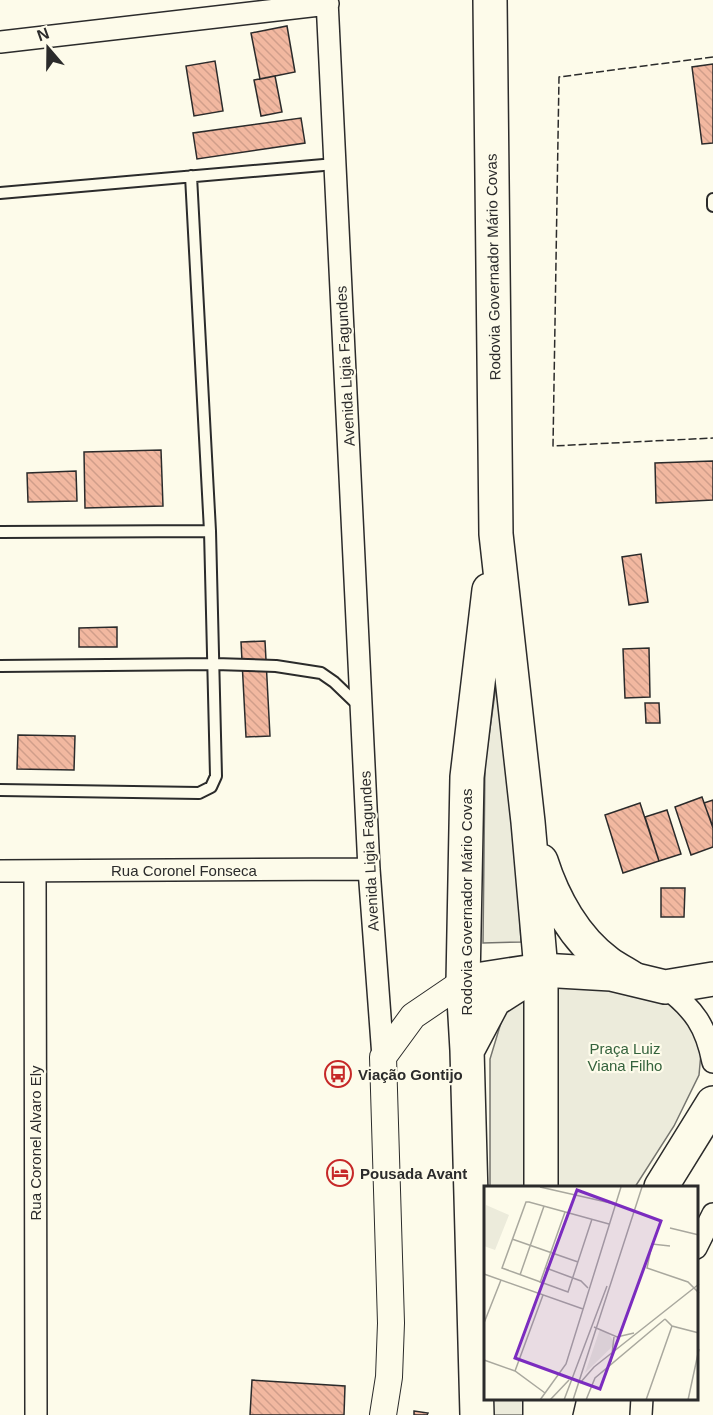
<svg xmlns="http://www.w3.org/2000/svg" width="713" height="1415" viewBox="0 0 713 1415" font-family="Arial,sans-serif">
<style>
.green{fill:#ecebdb;stroke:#74746e;stroke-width:1.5}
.building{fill:url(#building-back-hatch);stroke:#2b2b2b;stroke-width:1.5}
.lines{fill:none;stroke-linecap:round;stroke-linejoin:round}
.service-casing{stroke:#2b2b2b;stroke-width:14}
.minor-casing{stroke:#2b2b2b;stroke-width:24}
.tertiary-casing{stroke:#2b2b2b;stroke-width:28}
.primary-casing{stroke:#2b2b2b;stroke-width:36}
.trunk-casing{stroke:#2b2b2b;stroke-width:36}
.service{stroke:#fdfbea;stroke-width:10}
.minor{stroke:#fdfbea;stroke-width:21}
.tertiary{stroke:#fdfbea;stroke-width:26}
.primary{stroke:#fdfbea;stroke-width:33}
.trunk{stroke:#fdfbea;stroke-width:33}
.fence{stroke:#2b2b2b;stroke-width:1.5;stroke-dasharray:8 3;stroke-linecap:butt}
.labels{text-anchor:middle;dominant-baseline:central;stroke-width:4.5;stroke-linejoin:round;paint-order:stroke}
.street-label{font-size:15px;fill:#2b2b2b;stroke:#fdfbea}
.park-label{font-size:15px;fill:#34623c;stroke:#fdfbea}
.poi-label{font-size:15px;font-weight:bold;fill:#2b2b2b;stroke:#fdfbea;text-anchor:start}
.inset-road{fill:none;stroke:#a9a89e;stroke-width:1.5}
.view{fill:#7b2cbf;fill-opacity:0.15;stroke:#7b2cbf;stroke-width:3}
.inset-edge{fill:none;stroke:#2b2b2b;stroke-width:3}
</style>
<defs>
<pattern id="building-back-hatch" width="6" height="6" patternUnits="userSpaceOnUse" patternTransform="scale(1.5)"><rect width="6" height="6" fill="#f2b8a0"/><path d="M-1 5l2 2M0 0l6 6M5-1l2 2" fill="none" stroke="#d09e8a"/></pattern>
</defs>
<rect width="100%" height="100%" fill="#fdfbea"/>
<path class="green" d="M497,679L512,762L521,942L483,943L485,764Z
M549,974L664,991L702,1042L699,1075L674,1126L635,1187H554Z
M526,990V1187H490V1059L503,1016Z
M491,1399H527V1415H492Z"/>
<path class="building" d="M287,26L295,72L260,79L251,33Z
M215,61L223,111L194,116L186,66Z
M713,64V143L702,144L692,67Z
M275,76L282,112L261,116L254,80Z
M301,118L305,143L197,159L193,133Z
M161,450L163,506L85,508L84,452Z
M713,461V500L656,503L655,463Z
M76,471L77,501L28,502L27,473Z
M641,554L648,602L629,605L622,557Z
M117,627V647H79V628Z
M265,641L270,736L246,737L241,642Z
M649,648L650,697L625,698L623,649Z
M645,703H659L660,723H646Z
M18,735L75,736L74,770L17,769Z
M702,797L713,828V847L691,855L675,807Z
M713,800V827L704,803Z
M640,803L659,861L623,873L605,815Z
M667,810L681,854L659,861L645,817Z
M661,888H685L684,917H661Z
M252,1380L345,1386L344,1415H250Z
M414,1411L428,1413L427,1415H414Z"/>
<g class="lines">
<defs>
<path id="service" d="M0,193L335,164
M713,199V206
M0,532L210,531
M0,666L215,664L276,666L321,673L334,682L359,706
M0,790L199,793L211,787L216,776L210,531L191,176"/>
<path id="minor" d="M327,0L369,869L383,1057
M0,42L328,4
M0,871L369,869
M35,871L36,1415
M665,987C694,1009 706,1026 713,1062
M696,1248L713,1214
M641,1415L642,1398"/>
<path id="tertiary" d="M383,1415L389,1377L391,1323L383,1057L413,1016L463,982"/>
<path id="primary" d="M463,982L541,970L611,974L665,987L713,979
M661,1187L713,1103
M555,1415L559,1398"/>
<path id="trunk" d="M490,0L496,534L528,822L541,970V1187
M541,861C553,899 575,939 608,963C615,968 624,973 632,978
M468,1049L494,1000L541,970
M477,1415L467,1050L463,982L467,777L489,590
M540,1415V1398"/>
</defs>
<use href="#service" class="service-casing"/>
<use href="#minor" class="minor-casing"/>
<use href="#tertiary" class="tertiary-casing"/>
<use href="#primary" class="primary-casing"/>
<use href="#trunk" class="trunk-casing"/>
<use href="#service" class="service"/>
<use href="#minor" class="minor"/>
<use href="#tertiary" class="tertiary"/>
<use href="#primary" class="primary"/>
<use href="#trunk" class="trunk"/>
<path class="fence" d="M713,57L559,77L553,446L713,438"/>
</g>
<defs>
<symbol id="bus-ring" viewBox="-11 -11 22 22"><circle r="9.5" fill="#fdfbea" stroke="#c62828" stroke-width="1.5"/><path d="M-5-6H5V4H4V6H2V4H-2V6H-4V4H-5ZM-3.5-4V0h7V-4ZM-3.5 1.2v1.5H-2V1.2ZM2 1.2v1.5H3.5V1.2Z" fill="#c62828"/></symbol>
<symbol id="hotel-ring" viewBox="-11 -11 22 22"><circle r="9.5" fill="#fdfbea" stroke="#c62828" stroke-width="1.5"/><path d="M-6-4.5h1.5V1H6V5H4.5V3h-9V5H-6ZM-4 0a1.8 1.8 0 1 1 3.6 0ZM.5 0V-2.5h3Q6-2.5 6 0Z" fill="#c62828"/></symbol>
</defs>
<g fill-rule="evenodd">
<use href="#bus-ring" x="323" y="1059" width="30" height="30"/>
<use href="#hotel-ring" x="325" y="1158" width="30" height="30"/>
</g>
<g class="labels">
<g class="street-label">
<text transform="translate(493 267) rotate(-91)">Rodovia Governador Mário Covas</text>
<text transform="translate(345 366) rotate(-93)">Avenida Ligia Fagundes</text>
<text transform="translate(369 851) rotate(-93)">Avenida Ligia Fagundes</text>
<text x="184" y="870">Rua Coronel Fonseca</text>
<text transform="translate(466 902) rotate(-90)">Rodovia Governador Mário Covas</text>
<text transform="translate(35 1143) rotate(-90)">Rua Coronel Alvaro Ely</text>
</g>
<g class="park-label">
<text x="625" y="1048">Praça Luiz<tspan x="625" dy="17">Viana Filho</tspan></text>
</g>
<g class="poi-label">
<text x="358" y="1074">Viação Gontijo</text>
<text x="360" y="1173">Pousada Avant</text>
</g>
</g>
<g transform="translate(484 1186)">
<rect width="214" height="214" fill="#fdfbea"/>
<path d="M2,19L25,29L11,64L0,60ZM116,143L125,148L131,158L101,187Z" fill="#ecebdb"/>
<path class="inset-road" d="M56,1L131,18M108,33L84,106L18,82L42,16H45L125,38M186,42L215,49M28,53L94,76M186,60L168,58L163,82L204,96L215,107M62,82L97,95L104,102M0,88L99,123M36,89L60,20M56,97L81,26M181,133L188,140L215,147M0,137L17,94M110,141L133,151L150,147M0,174L31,185L61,207M127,176L130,151M31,185L59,109M96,197L110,181L215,98M56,214L82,178L137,1M66,214L85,194M80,214L123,100M89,214L158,1M102,214L111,192L181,133M162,214L188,140M204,214L215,163"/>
<path class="view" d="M93,4L177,35L116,203L31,172Z"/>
<rect width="214" height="214" class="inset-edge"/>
</g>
<g transform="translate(48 48) rotate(340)" stroke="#fdfbea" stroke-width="4.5" paint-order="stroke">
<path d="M0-4.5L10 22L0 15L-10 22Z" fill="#2b2b2b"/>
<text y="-9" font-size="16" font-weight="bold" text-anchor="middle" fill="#2b2b2b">N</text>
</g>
</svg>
